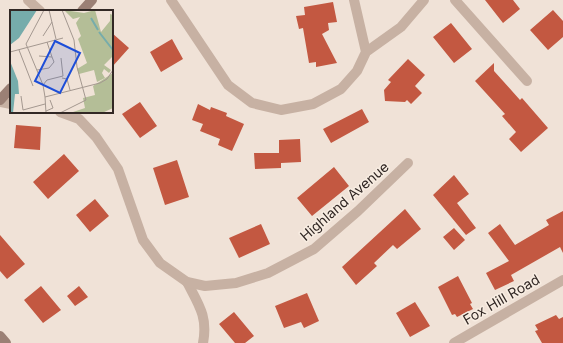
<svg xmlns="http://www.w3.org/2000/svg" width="563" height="343" viewBox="0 0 563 343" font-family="Inter,sans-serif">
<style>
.building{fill:#c35841}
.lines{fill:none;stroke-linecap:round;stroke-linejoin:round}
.service{stroke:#c7b1a3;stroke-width:10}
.minor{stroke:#c7b1a3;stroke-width:10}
.tertiary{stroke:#c7b1a3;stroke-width:10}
.secondary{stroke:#9b8075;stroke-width:10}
.labels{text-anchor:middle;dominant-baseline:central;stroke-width:3;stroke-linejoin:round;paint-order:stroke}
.street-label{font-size:14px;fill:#322825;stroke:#f8ede2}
.inset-river{fill:none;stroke:#76acab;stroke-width:2}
.inset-road{fill:none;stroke:#a49890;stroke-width:1}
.view{fill:#1d4ed8;fill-opacity:0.15;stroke:#1d4ed8;stroke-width:2}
.inset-edge{fill:none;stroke:#322825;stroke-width:2}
</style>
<rect width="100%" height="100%" fill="#f0e2d7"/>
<path class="building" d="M485,0H513L520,9L503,23Z
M333,2L337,22L328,23L329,30L322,34L337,63L316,67V62L309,63L303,28L299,29L296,16L305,15L304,7Z
M553,10L563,21V37L548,50L530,30Z
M451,23L472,49L454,63L433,37Z
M112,33L129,48L112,67Z
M172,39L183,59L161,72L150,52Z
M408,59L425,75L415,86L422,93L411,104L407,100L405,102L385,101L384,90L391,82L388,80Z
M494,63V71L520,100L522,98L548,128L521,152L509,139L516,132L502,116L505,114L475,81Z
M140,102L157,126L140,138L122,114Z
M198,104L210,110L211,107L227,113L226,116L244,124L232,151L218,145L220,139L200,131L203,124L192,120Z
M362,109L369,122L331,143L323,129Z
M16,125L41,127L40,150L14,148Z
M300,139L301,162L281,163V168L255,169L254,153H279V140Z
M64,154L79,171L48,199L33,182Z
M177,160L189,197L165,205L153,168Z
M334,167L349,186L312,216L297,198Z
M454,175L469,194L457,203L476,228L466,235L433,195Z
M95,199L109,216L90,232L76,215Z
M405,209L421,229L397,249L393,245L374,263L377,266L356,285L342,267Z
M563,211V253L560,247L511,275L514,281L495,290L486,273L509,261L488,233L500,224L515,245L549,225L546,220Z
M261,224L270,244L239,258L229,238Z
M454,228L465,240L454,250L443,237Z
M0,235L25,264L7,279L0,271Z
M458,276L472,303L470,304L473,309L457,317L455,314L452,315L438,287Z
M41,286L61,310L43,323L24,300Z
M79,286L88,297L75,306L67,296Z
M307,293L319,321L304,328L301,322L284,328L275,306Z
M415,302L430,326L410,337L396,313Z
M234,312L254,336L245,343H235L219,324Z
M556,315L559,319L563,317V343H542L535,331L538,330L535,325Z"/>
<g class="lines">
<path class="service" d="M187,282C199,305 208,317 203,343"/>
<path class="minor" d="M28,0L40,11
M171,0L228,85L252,103L281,110L313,104L341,89L357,71L366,52L354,0
M455,0L527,81
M366,52L401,27L424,0
M0,102L11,104
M60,112L79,119L96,137L118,169L143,240L160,263L187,282L205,286L236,283L268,273L314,249L358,211L408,163"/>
<path class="tertiary" d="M454,343L563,280"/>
<path class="secondary" d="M82,11L92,0
M0,100L11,88
M0,336L6,343"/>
</g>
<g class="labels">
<g class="street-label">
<text transform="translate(344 201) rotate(-41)">Highland Avenue</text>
<text transform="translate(501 299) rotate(-30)">Fox Hill Road</text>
</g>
</g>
<g transform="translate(10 10)">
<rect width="103" height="103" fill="#f0e2d7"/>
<path d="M54,0L74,3L85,0L91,22L100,11V4L103,5V46L94,55L101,60L99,63L94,59L92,63L95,68L87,72L84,60L69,64L67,59L77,53L68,29L71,26L66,13L70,7L63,9Z" fill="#b4be97"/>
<path d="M103,63V98L92,103H60L75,98L73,88L85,85L83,76Z" fill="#b4be97"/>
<path d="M0,0H27L9,28L0,35ZM0,51L8,71L9,84H5L3,103H0Z" fill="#76acab"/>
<path class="inset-river" d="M81,8L88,20M89,22L103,40"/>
<path class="inset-road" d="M34,0L16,34L33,75L35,87L90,73L97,69L103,60M39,0L46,29M33,26L42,12M37,32L42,47M9,40L23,76M0,42L53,28M27,60L39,58L44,52L42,47L29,46M52,68L57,69L60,80M33,75L37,70L53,66L51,48M11,86L13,100L35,94M35,87L36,103M36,101L43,98L40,90M50,103L76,90L67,57L64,30L52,0"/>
<path class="view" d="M45,31L70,43L50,83L25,71Z"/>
<rect width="103" height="103" class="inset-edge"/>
</g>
</svg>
